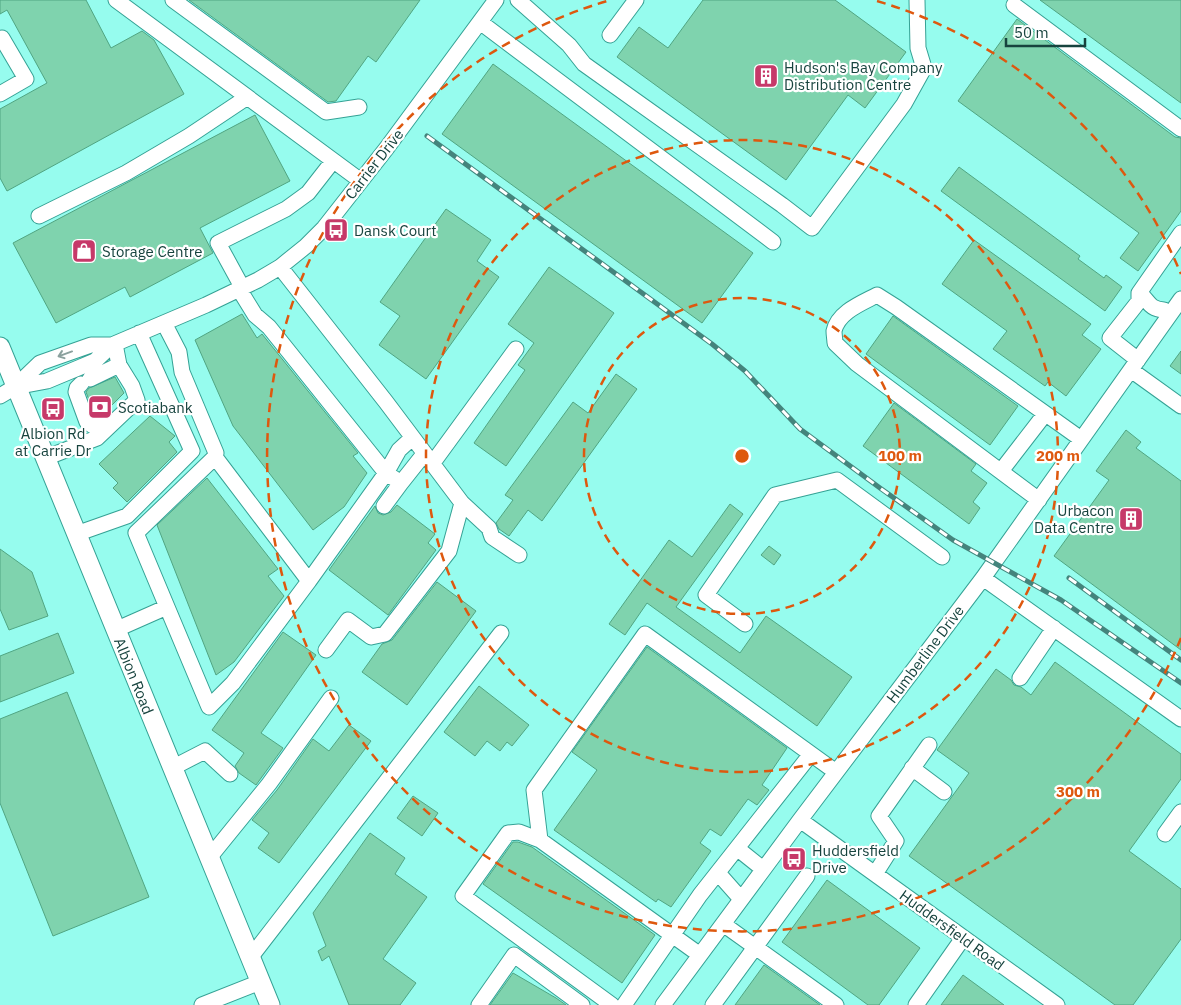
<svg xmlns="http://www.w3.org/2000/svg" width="1181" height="1005" viewBox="0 0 1181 1005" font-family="'IBM Plex Sans',sans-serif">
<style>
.building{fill:#7fd3ae;stroke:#50a582}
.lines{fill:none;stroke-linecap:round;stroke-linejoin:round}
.minor-casing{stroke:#35a295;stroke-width:17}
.major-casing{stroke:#35a295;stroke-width:21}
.minor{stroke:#fff;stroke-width:15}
.major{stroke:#fff;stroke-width:19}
.rail-casing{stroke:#44847c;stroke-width:5}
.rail{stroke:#fff;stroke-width:3;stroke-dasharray:9;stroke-linecap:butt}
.oneway{stroke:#8ba19e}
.ring{fill:none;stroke:#de580e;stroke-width:2.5;stroke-dasharray:9 6}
.labels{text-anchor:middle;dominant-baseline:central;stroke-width:4.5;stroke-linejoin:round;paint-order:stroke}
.poi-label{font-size:15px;fill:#17433e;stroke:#fff;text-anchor:start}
.street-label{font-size:15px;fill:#17433e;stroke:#fff}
.centre{fill:#de580e;stroke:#fff;stroke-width:2.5}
.ring-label{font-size:15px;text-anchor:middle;font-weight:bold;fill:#de580e;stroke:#fff;stroke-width:4.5;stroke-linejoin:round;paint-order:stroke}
</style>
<rect width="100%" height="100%" fill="#96fcee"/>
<path class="building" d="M0,0H86L111,48L142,31L154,40L184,94L7,191L0,178V109L47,83L7,10L0,14Z
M189,0H420L376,62L368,56L336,101L328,102Z
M703,0H835L906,52L865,108L848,95L786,180L617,57L639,27L668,48Z
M1040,0H1181V103Z
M1017,19L1175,137L1181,138V211L1138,271L1120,258L1139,233L958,101Z
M493,64L753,253L702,323L442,134Z
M255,115L290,181L200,228L213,253L130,297L125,287L56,323L13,243Z
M959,167L1080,256L1078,259L1104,278L1106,275L1122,287L1105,311L941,191Z
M446,209L491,240L477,261L499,277L426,379L379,345L400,316L380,302Z
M974,240L1091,324L1082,335L1101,349L1066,396L1048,382L1045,386L993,349L1007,331L942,284Z
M549,267L614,313L506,466L474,443L525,370L518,365L534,343L508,324Z
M242,314L257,338L262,334L358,453L353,456L367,473L344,507L313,530L233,426L195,340Z
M893,316L1018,406L990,445L866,354Z
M1181,351V374L1170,366Z
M616,374L637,389L542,521L528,510L509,536L499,529L496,523L513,500L505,495L573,402L588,413Z
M115,377L124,393L102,415L95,416L86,392L89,388Z
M894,403L976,464L971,471L987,483L973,502L980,508L969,524L863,446Z
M150,416L175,436L169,442L177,452L127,502L113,488L118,483L99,464Z
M1126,430L1141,442L1136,448L1181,481V650L1054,556L1109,480L1096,471Z
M207,478L278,569L268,576L284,596L234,662L216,675L157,525Z
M730,504L743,514L676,607L740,653L766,616L852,677L817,726L647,603L625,635L609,624L669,540L692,557Z
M397,505L435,534L428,543L436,550L388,615L329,570L375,506L378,513L383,515L391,512Z
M769,546L781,555L774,565L761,555Z
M0,549L32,572L48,616L9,630L0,609Z
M437,582L476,611L407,705L362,672L382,644L392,640Z
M283,632L316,655L261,733L283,748L256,785L239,773L235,766L244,753L212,730Z
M58,633L74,673L0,702V656Z
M647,647L787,748L762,785L769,790L757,805L748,799L721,836L710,829L700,843L711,851L671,907L658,899L656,902L554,830L597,770L572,752Z
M1055,662L1181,754V779L1129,851L1181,889V939L1133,1005H1115L909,856L969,773L937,750L996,669L1011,680L1014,685L1021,687L1031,695Z
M479,686L529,725L512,746L507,742L500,751L487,741L475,756L444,732Z
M67,692L149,897L53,936L0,803V719Z
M349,725L371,741L279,863L258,848L269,833L252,820L277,790L313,739L329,751Z
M413,796L438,813L422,836L397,818Z
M370,833L405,858L395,874L427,897L383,959L416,983L400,1005H349L329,956L322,961L318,951L326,946L313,913Z
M513,842H518L532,847L655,935L622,983L483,884Z
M827,880L920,948L879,1005H868L782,942Z
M764,965L820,1005H735Z
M513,973L556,998L566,1005H490Z
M963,975L1004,1005H941Z"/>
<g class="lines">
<defs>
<path id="minor" d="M116,0L361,181
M173,0L326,112L359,107
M518,0L569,45L584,64L782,205L812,228L904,104L924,68L918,48L917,0
M1014,5L1181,129
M480,22L773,242
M610,35L636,0
M0,39L2,38L26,79L0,94
M39,216L126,173L189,136L246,98
M280,267L386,402L462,503L489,528L492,537L519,555
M242,287L218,243L286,209L308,193L333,161
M239,289L255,315L269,327L386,473L399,450L412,438
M1164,310C1148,309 1149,300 1139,293L1181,233
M164,323L179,352L182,372L216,453L215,457
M1138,360L1110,338L1139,301V293
M1131,370L1181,406
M90,379L119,365
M81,384L77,388L76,392L87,422L93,426L114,422
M15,387L47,381L95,361L112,345L206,305L258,280L280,267L306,246L324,228L386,149L496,0
M0,396L15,387L40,363L91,345H112
M45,458L97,438L137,400L132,386L119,365L115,344
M432,464L516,349
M1001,471L1045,414
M1039,500L857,364L835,343C835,340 834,335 834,331C838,312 862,303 877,295L896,307L1081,439
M384,506L401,483
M76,534L127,516L192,451L139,333
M983,578L1181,719
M309,581L386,473L401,483L424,454
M745,624L706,595L775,495L837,480L942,557
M115,630L167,607L209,707L233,683L309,581L215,457L136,533L167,607
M326,650L348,620L371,637L385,634L449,551L462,503
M1020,678L1054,628
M172,768L205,751L230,774
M912,768L944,792
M800,820L1057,1005
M1165,834L1181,812
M540,840L519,832L508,833L463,896L612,1005
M738,849L763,869
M209,858L269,784L331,698
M718,873L741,899
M875,874L896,841L879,816L929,745
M723,924L836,1005
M700,955L540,840L534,790L645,634L836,772
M250,958L501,633
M202,1005L260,982
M479,1005L514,955L582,1005
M624,1005L700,895L811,754
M663,1005L800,820L983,578L1181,299
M713,1005L807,876
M916,1005L963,938"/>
<path id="major" d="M0,347L270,1005"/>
</defs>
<use href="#minor" class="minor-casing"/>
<use href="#major" class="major-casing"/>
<use href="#minor" class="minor"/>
<use href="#major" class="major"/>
<defs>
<path id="rail" d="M427,136L712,344L745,371L800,429L880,488L953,540L1061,600L1181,683
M1069,578L1181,660"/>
</defs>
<use href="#rail" class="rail-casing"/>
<use href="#rail" class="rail"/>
</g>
<defs><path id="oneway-shaft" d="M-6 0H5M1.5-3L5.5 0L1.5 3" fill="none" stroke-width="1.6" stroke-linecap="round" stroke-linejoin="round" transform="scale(1.25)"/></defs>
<use class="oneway" href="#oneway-shaft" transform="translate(65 354) rotate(160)"/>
<g class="ring">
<circle cx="742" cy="456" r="158"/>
<circle cx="742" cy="456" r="316"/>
<path d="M1181 638A475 475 0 1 1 607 1M877 1A475 475 0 0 1 1181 274"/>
</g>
<defs>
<symbol id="building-square" viewBox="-11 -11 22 22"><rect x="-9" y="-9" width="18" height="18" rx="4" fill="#c63969" stroke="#fff"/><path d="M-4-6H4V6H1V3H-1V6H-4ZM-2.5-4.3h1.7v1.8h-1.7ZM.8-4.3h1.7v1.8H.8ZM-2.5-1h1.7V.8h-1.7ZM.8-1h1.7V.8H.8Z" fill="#fff"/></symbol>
<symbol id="bus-square" viewBox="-11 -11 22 22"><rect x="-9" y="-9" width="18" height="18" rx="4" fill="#c63969" stroke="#fff"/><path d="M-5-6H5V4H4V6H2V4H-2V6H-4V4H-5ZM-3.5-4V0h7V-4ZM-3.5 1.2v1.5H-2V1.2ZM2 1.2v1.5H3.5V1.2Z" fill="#fff"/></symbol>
<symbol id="shop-square" viewBox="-11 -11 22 22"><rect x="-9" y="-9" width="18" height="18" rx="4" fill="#c63969" stroke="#fff"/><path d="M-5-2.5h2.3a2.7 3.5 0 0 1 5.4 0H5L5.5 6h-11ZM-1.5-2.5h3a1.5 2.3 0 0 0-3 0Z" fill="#fff"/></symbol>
<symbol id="bank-square" viewBox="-11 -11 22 22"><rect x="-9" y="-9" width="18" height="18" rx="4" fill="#c63969" stroke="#fff"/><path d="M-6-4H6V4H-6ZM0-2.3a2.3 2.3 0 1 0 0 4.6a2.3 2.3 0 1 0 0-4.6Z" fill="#fff"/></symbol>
</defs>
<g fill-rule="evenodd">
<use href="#building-square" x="752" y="62" width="28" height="28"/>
<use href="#bus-square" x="322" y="216" width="28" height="28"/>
<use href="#shop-square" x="70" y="237" width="28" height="28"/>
<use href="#bank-square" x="86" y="393" width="28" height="28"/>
<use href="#bus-square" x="39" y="395" width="28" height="28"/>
<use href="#building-square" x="1117" y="505" width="28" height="28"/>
<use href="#bus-square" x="780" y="845" width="28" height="28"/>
</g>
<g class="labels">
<g class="poi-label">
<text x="784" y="67">Hudson's Bay Company<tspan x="784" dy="17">Distribution Centre</tspan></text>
<text x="354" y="230">Dansk Court</text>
<text x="102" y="251">Storage Centre</text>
<text x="118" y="407">Scotiabank</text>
<text x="53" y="433" text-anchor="middle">Albion Rd<tspan x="53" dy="17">at Carrie Dr</tspan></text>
<text x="1114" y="510" text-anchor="end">Urbacon<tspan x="1114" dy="17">Data Centre</tspan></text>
<text x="812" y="850">Huddersfield<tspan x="812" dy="17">Drive</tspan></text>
</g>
<g class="street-label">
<text transform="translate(374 164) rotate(-52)">Carrier Drive</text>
<text transform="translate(925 654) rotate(-53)">Humberline Drive</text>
<text transform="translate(134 676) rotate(68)">Albion Road</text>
<text transform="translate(952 930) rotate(36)">Huddersfield Road</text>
</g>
</g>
<circle cx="742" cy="456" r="8" class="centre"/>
<g class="ring-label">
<text x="900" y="461">100 m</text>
<text x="1058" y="461">200 m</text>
<text x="1078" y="797">300 m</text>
</g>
<path d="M1006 38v8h79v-8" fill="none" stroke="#17433e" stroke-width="2.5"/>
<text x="1014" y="38" font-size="15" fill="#17433e" stroke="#ffffff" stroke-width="4" paint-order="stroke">50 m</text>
</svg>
